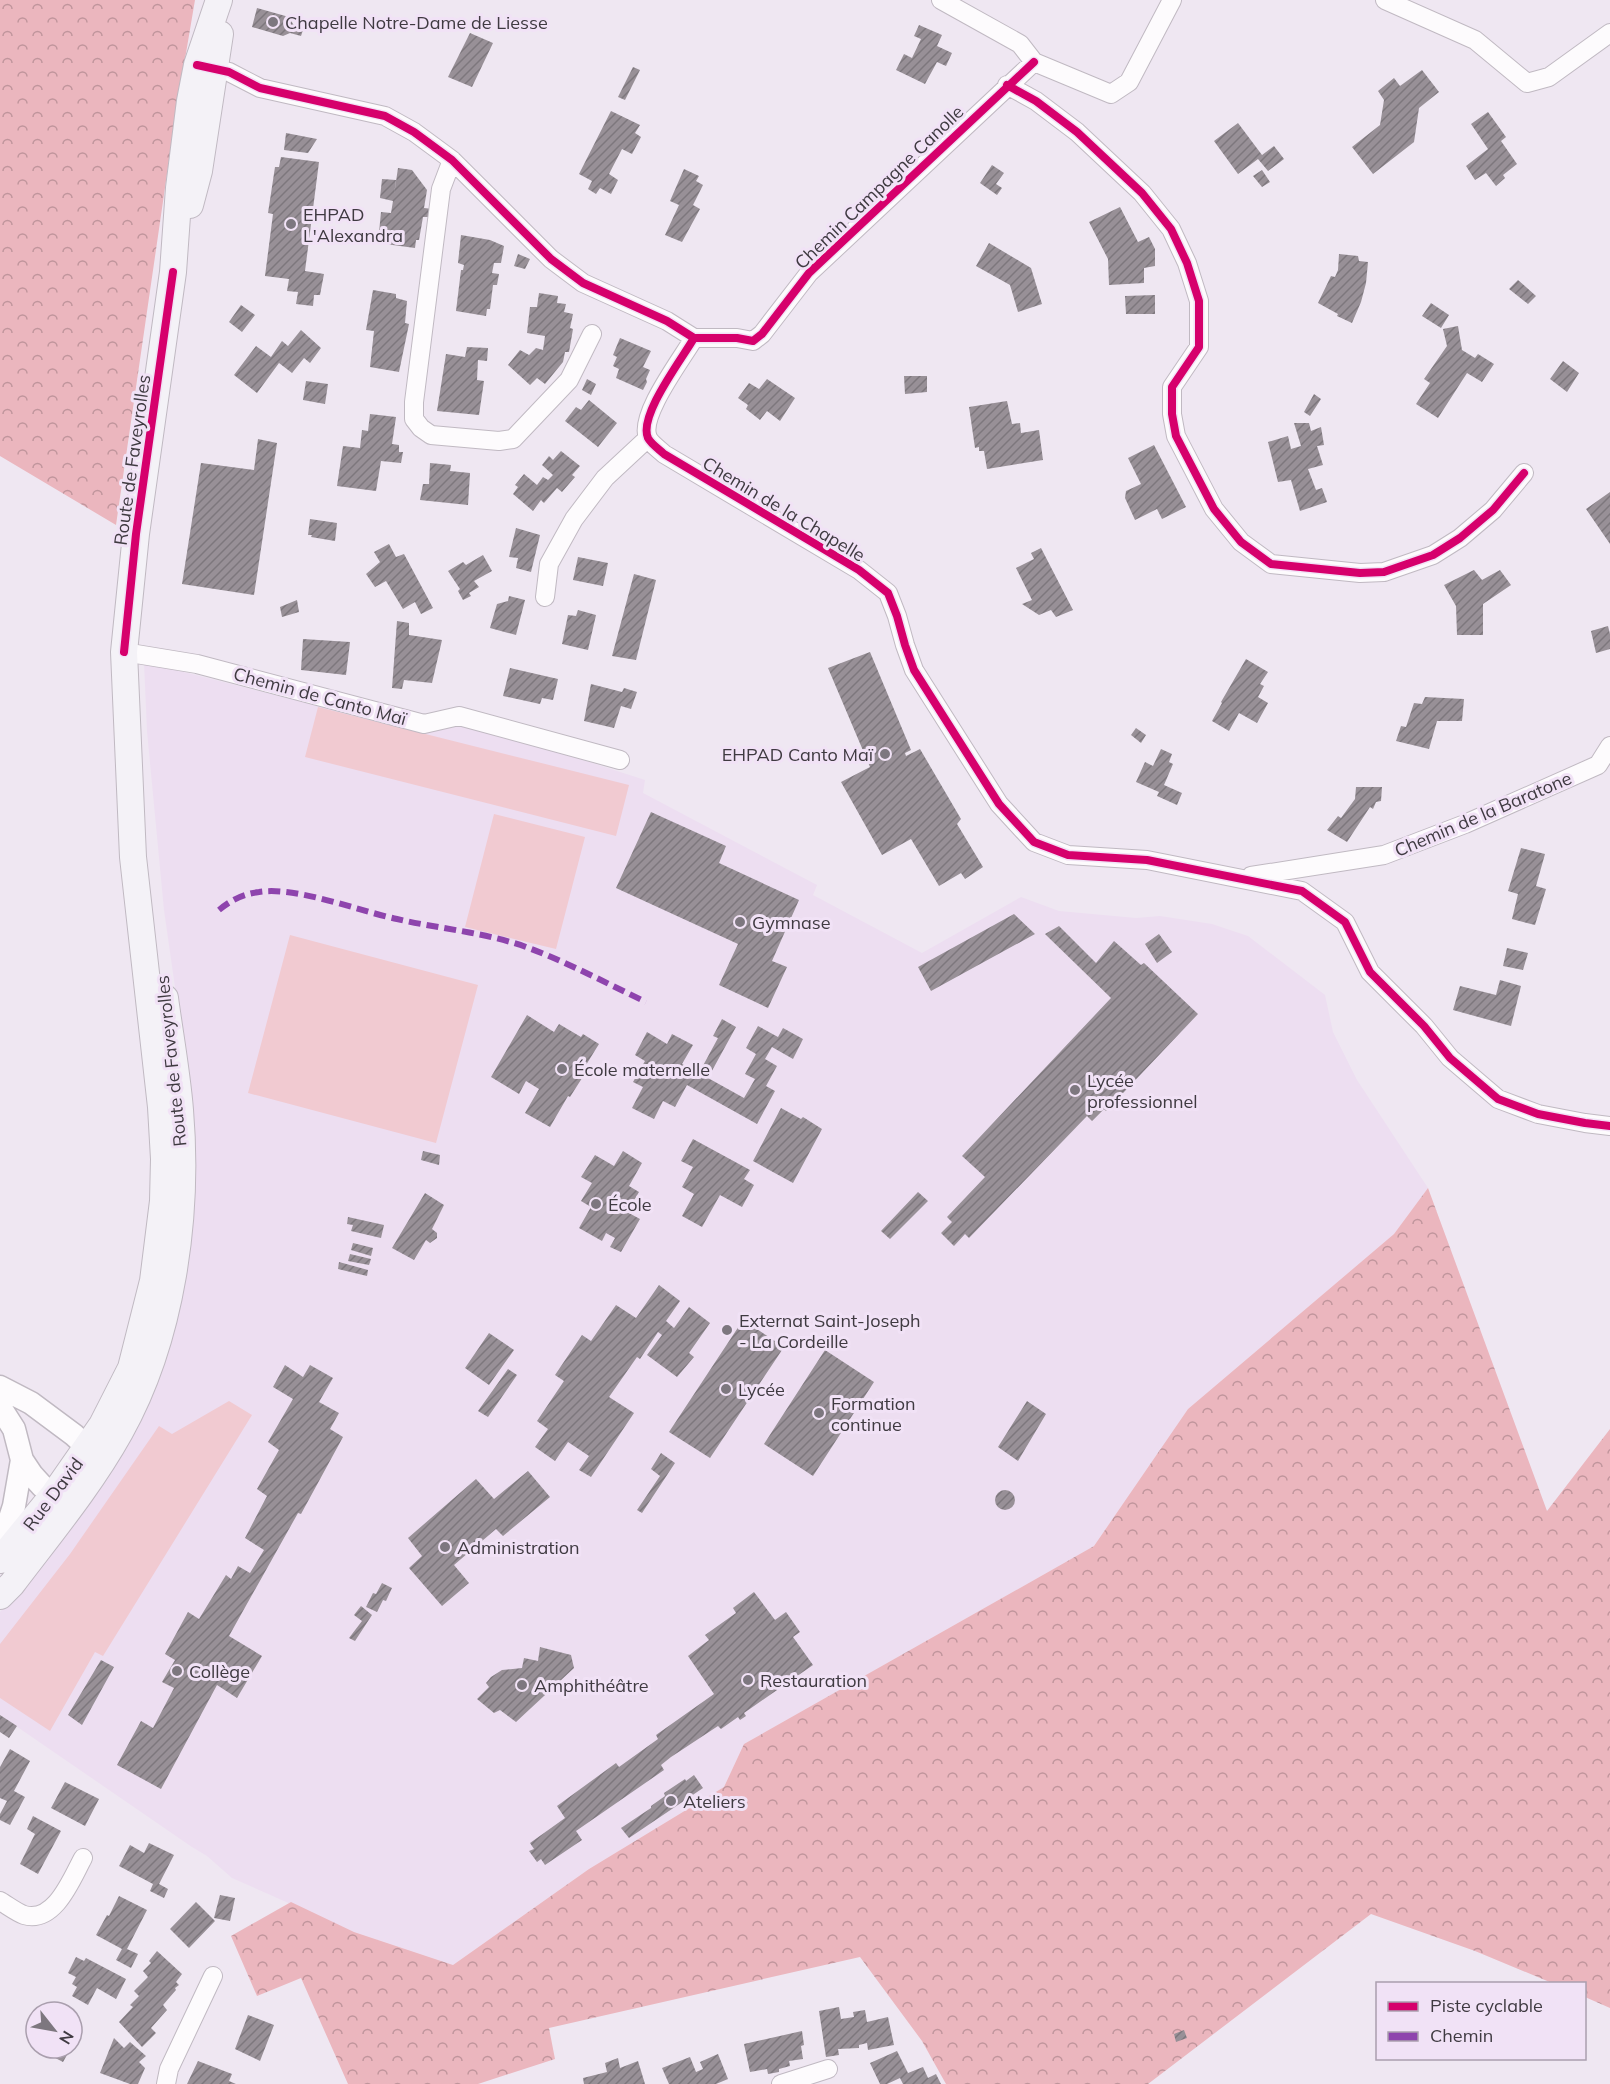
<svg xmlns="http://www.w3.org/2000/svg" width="1610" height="2084" viewBox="0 0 1610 2084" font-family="Mulish,sans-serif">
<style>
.built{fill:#eddef1}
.forest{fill:url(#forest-crowns)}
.pitch{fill:#f1cad1}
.building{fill:url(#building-hatch)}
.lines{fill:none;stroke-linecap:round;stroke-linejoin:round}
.minor-casing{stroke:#c0b9c2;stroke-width:20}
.tertiary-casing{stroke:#c0b9c2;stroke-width:25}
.secondary-casing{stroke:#c0b9c2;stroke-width:28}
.minor{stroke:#fdfbfd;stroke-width:18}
.tertiary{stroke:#fdfbfd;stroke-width:22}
.secondary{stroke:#f4f2f7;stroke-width:26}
.quiet{stroke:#8e44ad;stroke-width:6;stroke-dasharray:12 6;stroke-linecap:butt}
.cycleway-casing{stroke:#f1e2f6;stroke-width:11}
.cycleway{stroke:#d6006c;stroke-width:8}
.poi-dot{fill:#7d777f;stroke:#f1e2f6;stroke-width:2}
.labels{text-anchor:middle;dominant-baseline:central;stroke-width:6;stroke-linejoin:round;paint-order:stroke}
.poi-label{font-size:18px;fill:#3f3a41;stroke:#f1e2f6;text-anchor:start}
.street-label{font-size:18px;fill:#3f3a41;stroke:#f1e2f6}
</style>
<defs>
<pattern id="forest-crowns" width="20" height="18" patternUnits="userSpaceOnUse" patternTransform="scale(1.5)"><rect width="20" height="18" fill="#ebb6be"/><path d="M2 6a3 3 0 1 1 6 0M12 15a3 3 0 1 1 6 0" fill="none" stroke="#c0959c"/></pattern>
<pattern id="building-hatch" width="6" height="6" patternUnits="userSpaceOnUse" patternTransform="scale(1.5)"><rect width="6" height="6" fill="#989097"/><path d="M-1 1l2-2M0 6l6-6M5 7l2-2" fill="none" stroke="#7d777d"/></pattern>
</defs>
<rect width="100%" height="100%" fill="#efe7f2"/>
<path class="built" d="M144,662L425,733L459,726L555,751L645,780L643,793L817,885L813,895L922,953L1021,897L1059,911L1136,918L1160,916L1212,924L1248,936L1325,995L1333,1032L1357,1080L1428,1188L1394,1234L1188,1409L1094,1546L744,1744L724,1787L589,1869L453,1965L354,1932L232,1878L207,1856L192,1847L0,1715V1612L15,1596L167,1349L179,1310L187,1267L184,1050L164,910L147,731Z"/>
<path class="forest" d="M0,0H195L176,112L116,525L0,456Z
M1428,1188L1547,1511L1610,1429V2008L1585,1997L1584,1984L1552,1983L1475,1951L1371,1914L1148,2084H946L922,2041L860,1957L549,2028L555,2059L478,2084H348L301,1978L257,1996L231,1936L291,1902L354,1932L453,1965L589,1869L724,1787L744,1744L1094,1546L1188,1409L1394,1234Z"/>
<path class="pitch" d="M318,707L629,785L616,836L305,757Z
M494,814L585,837L556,949L465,927Z
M290,935L478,985L436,1143L248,1093Z
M229,1401L252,1415L103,1656L95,1652L50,1731L0,1698V1644L70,1554L159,1426L172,1434Z"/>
<path class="building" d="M257,8L289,17L293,24L304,27L301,36L290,33L283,36L252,27Z
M919,25L942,35L937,46L952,53L946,66L937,62L925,84L896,70L904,54L912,58L921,39L914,36Z
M470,33L493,43L472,87L448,77Z
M633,67L640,70L625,100L618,97Z
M1422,70L1439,92L1419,108L1414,142L1373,174L1352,147L1380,125L1384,100L1378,91L1394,78L1400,86Z
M611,111L640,125L635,133L641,137L632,154L622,149L609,174L618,180L611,194L600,188L596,194L588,189L592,181L579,174Z
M1488,112L1506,137L1501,141L1517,164L1503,175L1505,178L1496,186L1486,173L1475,180L1466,166L1488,149L1471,124Z
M1238,123L1262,155L1274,146L1284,159L1268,171L1258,159L1238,174L1214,141Z
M286,133L317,139L308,153L284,150Z
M281,157L319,162L305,271L324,274L320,295H314L313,306L296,304L298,292L287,291L289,279L265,276L273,214L268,213L275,167H279Z
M992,165L1004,173L996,184L1002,188L997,195L980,183Z
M398,168L412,170L427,190L424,208L433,209L432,217H423L419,240H416L415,248L378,243L381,212L391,213L393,201L380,198L382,179L396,180L394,195Z
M684,169L699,176L696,181L703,185L693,205L700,209L682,242L665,235L679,205L670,201Z
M1262,170L1270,182L1262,187L1253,176Z
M1120,207L1138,242L1149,237L1155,249V266L1144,268V283L1109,285L1108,259L1089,222Z
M461,235L490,240L504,246L501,263H494L492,273L499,274L497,285H493L490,309H487L486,316L456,311L461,270H463L464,265L458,263Z
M989,243L1031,268L1042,304L1018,312L1010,285L976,266Z
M518,254L530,259L525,269L514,266Z
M1339,254L1358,256L1359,261L1368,262L1366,283L1361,302L1352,323L1337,316L1338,314L1318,303L1331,276L1335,277L1338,270Z
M1518,280L1536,296L1528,304L1509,289Z
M373,290L396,294V298L407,301L405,323L409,324L399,372L370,367L374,331L366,330Z
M539,293L558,296L557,303L566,304L564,312L573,314L570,328L573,329L569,352H565L563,362L545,384L537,378L530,385L508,365L520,350L529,355L536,348L543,350L545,336L527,333L530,307H537Z
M1155,295V314H1126L1125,296Z
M1431,303L1449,315L1441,328L1422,316Z
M241,305L255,315L242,332L229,322Z
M1458,326L1462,350L1475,358L1478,354L1494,364L1482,382L1467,373L1438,418L1416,404L1430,383L1424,379L1447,346L1443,329Z
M301,330L321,348L310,363L304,358L292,373L279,363L257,393L234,375L256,346L271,357L282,341L288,346Z
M620,338L651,351L643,367L650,370L646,379L647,382L643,390L616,378L619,369L613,366L617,357L613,355Z
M467,347L488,348L487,361L478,360L477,380L484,381L479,415L437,411L446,354L465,357Z
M1563,361L1579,373L1567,392L1550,379Z
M904,376H927V392L905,394Z
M587,379L596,384L591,395L582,390Z
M767,379L795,398L780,421L767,411L760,420L746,409L748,405L738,398L749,383L759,389Z
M306,381L328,384L325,404L303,400Z
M1314,394L1321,399L1310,416L1304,412Z
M589,400L617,423L598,447L565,421L576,407L581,410Z
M1007,401L1012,424L1020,423L1021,433L1039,430L1043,460L987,469L984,451H979V447L975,448L969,407Z
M370,414L396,417L392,444L399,445V452H403L401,463L381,461L376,491L337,486L343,446L360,448L362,430L368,431Z
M1294,423H1309L1311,431L1321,427L1324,445L1317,446L1323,465L1308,469L1316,490L1322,488L1327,502L1300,511L1291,480L1278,482L1268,442L1288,436L1291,449L1301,446Z
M258,439L277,443L254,595L182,584L201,463L254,470Z
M1154,445L1186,507L1162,519L1157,509L1135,520L1125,498L1126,491L1141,484L1128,458Z
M561,451L580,466L572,475L575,477L562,492L557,488L544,503L541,500L533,511L513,494L518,487L515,485L524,474L537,485L543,477L548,480L553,475L542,465L549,456L553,460Z
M430,463L451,465L450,471L470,473L468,505L420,500L423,484H429Z
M1610,492V544L1586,509Z
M310,519L337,523L335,541L311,537L312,535H308Z
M516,528L540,535L531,572L516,568L518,558L509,557Z
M389,544L396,557L404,554L433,608L421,614L415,602L403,609L386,581L375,587L366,574L380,562L374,552Z
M1041,548L1073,610L1056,617L1051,610L1039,615L1022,604L1032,600L1016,568L1034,559L1031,553Z
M483,555L492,571L474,581L479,587L469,593L471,596L463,600L458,591L460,589L448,571L463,562L466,565Z
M578,557L608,563L603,586L573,580Z
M1474,570L1482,580L1500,570L1511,585L1483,604V635H1457L1456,606L1444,585Z
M634,574L656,580L636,660L612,656Z
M509,596L525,600L516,635L490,628L497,604L508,601Z
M297,600L299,612L282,617L280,607Z
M578,610L596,615L588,650L562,644L568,615L576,616Z
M397,621L409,623V635L442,640L432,683L404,680L402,689L392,688Z
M1608,626L1610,634V649L1596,653L1591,631Z
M303,639L350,642L346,675L301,670Z
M870,652L911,750L905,753L906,756L920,749L961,819L957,824L983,867L965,879L961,873L939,886L911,839L882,855L841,782L870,767L828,668Z
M1246,659L1268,672L1260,684L1264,686L1258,697L1268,703L1257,723L1239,713L1229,731L1212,721L1222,703L1221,702Z
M510,668L558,679L553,700L542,698L540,704L503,696Z
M591,684L622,692L624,688L637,692L631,709L621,706L614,728L584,721Z
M1425,697L1464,699L1462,721H1437L1429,749L1396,741L1401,726L1406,727L1414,703L1422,704Z
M1136,728L1146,735L1141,743L1131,735Z
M1161,749L1172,754L1169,762L1173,764L1164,785L1182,793L1177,805L1157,796L1159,792L1136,782L1145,762L1153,766Z
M1356,787H1382L1381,801L1376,802L1373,809L1370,807L1347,842L1327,830L1338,816L1341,818L1355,799Z
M651,812L726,846L719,863L799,900L772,961L787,967L768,1008L719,985L738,944L616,888Z
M1521,848L1545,854L1536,886L1546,889L1535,925L1512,919L1518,894L1508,891Z
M1014,914L1035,934L931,991L918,967Z
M1059,926L1096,963L1114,941L1141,965L1144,963L1198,1014L1106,1111L1104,1109L1092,1121L1087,1116L969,1238L965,1234L954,1246L941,1233L952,1222L947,1217L985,1177L962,1156L1111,998L1045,934Z
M1159,934L1172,952L1157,963L1145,944Z
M1507,948L1528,953L1523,970L1503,966Z
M1500,980L1521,986L1511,1026L1453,1010L1460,986L1496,995Z
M527,1015L554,1032L559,1024L581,1037L583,1034L599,1044L581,1073L584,1075L570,1097L568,1096L550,1127L525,1113L539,1089L526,1081L519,1094L491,1077Z
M722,1019L736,1027L708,1078L744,1098L755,1079L745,1074L756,1054L746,1048L758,1026L778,1037L783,1028L803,1039L793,1059L772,1047L765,1059L777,1066L766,1086L775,1091L757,1124L687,1085L675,1107L663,1101L654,1119L632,1108L643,1087L633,1082L645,1061L635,1055L647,1032L667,1044L672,1034L693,1045L682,1064L699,1073L718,1038L713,1036Z
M781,1108L801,1119L803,1117L822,1129L793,1183L753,1161Z
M693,1139L750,1170L744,1179L754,1185L742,1207L720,1195L702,1227L682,1216L694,1194L682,1187L693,1167L681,1161Z
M423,1151L440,1155L439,1165L421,1160Z
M623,1151L642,1163L629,1186L639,1192L627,1212L640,1219L621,1252L610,1247L615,1238L606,1233L602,1241L579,1228L591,1207L581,1201L592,1183L581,1177L595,1155L614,1166Z
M918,1192L928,1201L890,1239L881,1231Z
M425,1193L444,1205L432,1229L437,1233V1238L430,1243L426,1240L414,1260L392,1248Z
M348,1217L384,1225L381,1238L351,1231L353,1225L347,1224Z
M353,1243L373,1248L371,1256L351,1250Z
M350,1254L371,1259L369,1265L348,1261Z
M339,1262L368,1270L367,1276L338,1269Z
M659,1285L680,1301L666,1321L674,1328L689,1307L710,1323L689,1353L694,1357L677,1377L647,1355L662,1335L658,1332L640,1359L637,1357L609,1397L634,1413L591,1477L579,1470L589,1456L568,1442L555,1461L535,1447L548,1429L537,1421L564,1381L555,1375L582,1335L591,1341L616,1305L636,1318Z
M743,1320L784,1347L710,1458L669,1432Z
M489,1333L514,1350L489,1385L465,1368Z
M825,1350L874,1382L813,1476L764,1444Z
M285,1365L303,1377L310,1365L333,1378L319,1402L339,1413L330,1429L343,1437L301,1514L298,1513L229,1636L262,1656L237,1698L217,1685L161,1789L117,1765L141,1721L153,1728L174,1688L162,1682L175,1660L165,1654L188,1612L199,1619L226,1575L231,1579L238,1566L250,1573L264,1550L245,1538L267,1496L257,1489L279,1450L268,1442L293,1399L273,1387Z
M508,1369L517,1375L488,1417L478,1411Z
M1027,1401L1046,1414L1018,1461L998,1447Z
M661,1453L675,1463L642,1513L637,1510L660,1476L651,1469Z
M528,1471L550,1497L503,1536L496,1529L454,1565L469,1583L442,1606L409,1568L422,1556L408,1538L476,1479L494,1499Z
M995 1500a10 10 0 1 1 20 0a10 10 0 1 1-20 0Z
M382,1583L392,1588L386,1601L383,1600L377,1612L366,1607L373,1593L376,1594Z
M754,1592L775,1620L786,1612L800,1632L793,1637L813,1665L744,1713L746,1716L740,1720L738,1717L721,1729L718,1726L671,1757L661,1765L664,1770L576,1831L582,1840L545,1865L541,1859L537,1862L529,1851L534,1849L530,1843L565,1818L557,1806L616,1763L619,1767L658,1739L656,1735L714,1694L688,1656L709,1640L705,1635L736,1613L733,1608Z
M361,1606L372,1615L355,1641L349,1638L362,1621L354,1615Z
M540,1647L571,1655L574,1668L516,1722L500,1710L494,1713L477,1699L489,1687L486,1683L491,1677L502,1670L522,1668L524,1658L538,1661Z
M101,1660L114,1667L82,1725L68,1715Z
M0,1715L17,1726L9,1738L0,1732Z
M10,1749L30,1761L14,1791L25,1797L10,1825L0,1820V1814L7,1801L0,1798V1767Z
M694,1775L703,1788L629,1838L621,1828L651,1808V1806L665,1796L664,1793L685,1779L686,1781Z
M65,1782L99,1799L85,1826L51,1808Z
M33,1816L61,1831L38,1874L20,1864L35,1834L27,1829Z
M149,1843L174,1855L159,1884L168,1889L164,1898L150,1891L153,1884L119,1866L130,1845L144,1853Z
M220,1895L235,1898L230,1921L214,1918Z
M119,1896L147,1910L127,1949L138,1954L131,1968L116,1960L122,1949L96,1935L107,1915L109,1916Z
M196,1902L215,1921L189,1948L170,1929Z
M157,1951L182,1974L176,1982L179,1985L175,1988L176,1990L163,2005L167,2010L151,2028L156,2033L142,2047L119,2022L133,2007L130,2005L139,1996L134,1991L148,1977L143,1971L151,1963L149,1961Z
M76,1957L84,1961L86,1958L126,1979L116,1999L97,1988L88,2005L72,1996L77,1987L72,1984L76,1977L68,1973Z
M839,2007L841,2019L854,2017L853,2012L865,2010L867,2022L888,2017L894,2045L868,2050L867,2043L859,2045V2048L838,2049L839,2055L826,2057L819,2011Z
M248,2015L274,2025L260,2061L235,2049Z
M72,2024L81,2029L72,2046Z
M1184,2030L1187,2038L1176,2042L1174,2034Z
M802,2031L804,2045L801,2046L803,2059L789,2061L790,2066L779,2069V2072L768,2074L767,2069L750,2072L744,2044Z
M114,2038L124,2048L130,2042L146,2056L139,2062L145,2068L138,2084H130L100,2073Z
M36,2048H71L63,2062Z
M897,2051L908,2073L923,2067L928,2078L936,2074L941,2084H903L900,2078L887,2084H880L870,2063Z
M718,2054L728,2079L716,2084H669L662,2068L690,2057L696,2072L703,2069L700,2062Z
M618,2058L620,2068L638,2061L645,2084H584L583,2078L607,2072L605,2063Z
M198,2061L232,2074L229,2081L236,2084H187Z"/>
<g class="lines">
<defs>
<path id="minor" d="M941,0L1020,44L1034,62
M1385,0L1475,40L1527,83L1549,77L1610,33
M1034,62L1111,94L1129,82L1172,0
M204,66L229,72L260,88L385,116L414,132L452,160L551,259L583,283L667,321L694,338H737L753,341L762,334L809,273L1034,62
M1007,85L1036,101L1077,132L1142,193L1171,229L1187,263L1199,301V347L1172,387V414L1176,436L1214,509L1241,542L1271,564L1360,573L1384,572L1433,555L1460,538L1493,510L1524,473
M452,160L441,189L414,402V419L421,428L431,435L499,441L513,439L569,380L592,334
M694,338C682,359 638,416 648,438C651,444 660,450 664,454L859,570L888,593L897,616L905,645L914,670L999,804L1034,842L1068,855L1147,860L1302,891L1345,922L1370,972L1424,1026L1450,1058L1498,1099L1538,1114L1585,1123L1610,1126
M545,597L549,564L574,519L605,478L648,438
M124,652L197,664L424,724L459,716L620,760
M1251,876L1384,855L1465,824L1598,765L1610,746
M0,1901C7,1905 16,1912 24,1915C55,1924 72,1878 83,1858
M166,2084L169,2069L213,1976
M781,2084L828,2069"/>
<path id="tertiary" d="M0,1387L31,1403L74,1435L87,1447L89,1465
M0,1407L14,1429L22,1460L32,1475L42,1486L54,1494L71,1491
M0,1549L14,1506L22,1460"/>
<path id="secondary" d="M190,205L199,171L220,34
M0,1560L54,1494L102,1425L131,1368L153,1281L163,1201L164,1159L161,1107L133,857L124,652L136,534L173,272L179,188L190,101L197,65L219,0
M0,1596L12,1584C49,1535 90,1486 120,1432C172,1339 189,1216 180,1110C177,1073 170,1035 165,998"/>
</defs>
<use href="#minor" class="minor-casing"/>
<use href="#tertiary" class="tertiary-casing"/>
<use href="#secondary" class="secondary-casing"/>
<use href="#minor" class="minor"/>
<use href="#tertiary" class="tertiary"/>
<use href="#secondary" class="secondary"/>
<path class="quiet" d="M219,910C231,900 243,894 259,892C295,886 359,911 397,919C440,929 484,932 526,947C567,962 606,983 646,1002"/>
<defs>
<path id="cycleway" d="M197,65L229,72L260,88L385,116L414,132L452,160L551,259L583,283L667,321L694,338H737L753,341L762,334L809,273L1034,62
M1007,85L1036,101L1077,132L1142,193L1171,229L1187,263L1199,301V347L1172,387V414L1176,436L1214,509L1241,542L1271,564L1360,573L1384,572L1433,555L1460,538L1493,510L1524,473
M694,338C682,359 638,416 648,438C651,444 660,450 664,454L859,570L888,593L897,616L905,645L914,670L999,804L1034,842L1068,855L1147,860L1302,891L1345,922L1370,972L1424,1026L1450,1058L1498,1099L1538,1114L1585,1123L1610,1126
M124,652L136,534L173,272"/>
</defs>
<use href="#cycleway" class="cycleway-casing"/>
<use href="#cycleway" class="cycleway"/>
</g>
<g class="poi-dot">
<circle cx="273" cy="22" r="6"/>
<circle cx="291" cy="224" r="6"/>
<circle cx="885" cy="754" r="6"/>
<circle cx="740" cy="922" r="6"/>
<circle cx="562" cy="1069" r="6"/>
<circle cx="1075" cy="1090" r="6"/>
<circle cx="596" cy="1204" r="6"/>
<circle cx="727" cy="1330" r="6"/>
<circle cx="726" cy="1389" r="6"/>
<circle cx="819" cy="1413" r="6"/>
<circle cx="445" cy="1547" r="6"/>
<circle cx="177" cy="1671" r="6"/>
<circle cx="748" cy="1680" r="6"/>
<circle cx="522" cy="1685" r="6"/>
<circle cx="671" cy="1801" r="6"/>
</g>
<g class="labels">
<g class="poi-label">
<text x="285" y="22">Chapelle Notre-Dame de Liesse</text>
<text x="303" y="214">EHPAD<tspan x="303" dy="21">L'Alexandra</tspan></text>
<text x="873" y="754" text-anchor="end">EHPAD Canto Maï</text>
<text x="752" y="922">Gymnase</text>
<text x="574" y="1069">École maternelle</text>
<text x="1087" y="1080">Lycée<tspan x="1087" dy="21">professionnel</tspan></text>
<text x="608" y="1204">École</text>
<text x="739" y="1320">Externat Saint-Joseph<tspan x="739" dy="21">- La Cordeille</tspan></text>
<text x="738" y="1389">Lycée</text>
<text x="831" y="1403">Formation<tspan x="831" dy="21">continue</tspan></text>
<text x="457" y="1547">Administration</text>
<text x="189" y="1671">Collège</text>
<text x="760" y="1680">Restauration</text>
<text x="534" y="1685">Amphithéâtre</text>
<text x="683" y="1801">Ateliers</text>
</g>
<g class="street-label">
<text transform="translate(879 187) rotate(-44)">Chemin Campagne Canolle</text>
<text transform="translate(132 460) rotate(-82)">Route de Faveyrolles</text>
<text transform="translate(784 509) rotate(31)">Chemin de la Chapelle</text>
<text transform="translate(320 696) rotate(15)">Chemin de Canto Maï</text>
<text transform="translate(1483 814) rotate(-23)">Chemin de la Baratone</text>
<text transform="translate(171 1061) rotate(-96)">Route de Faveyrolles</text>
<text transform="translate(53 1494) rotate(-53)">Rue David</text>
</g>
</g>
<rect x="1376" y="1982" width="210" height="78" fill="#f1e2f6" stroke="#aa9fae" stroke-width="1.5"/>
<rect x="1388" y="2002" width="30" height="9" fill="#d6006c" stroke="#aa9fae" stroke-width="1.5"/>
<text x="1430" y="2012" font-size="18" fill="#3f3a41">Piste cyclable</text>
<rect x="1388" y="2032" width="30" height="9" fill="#8e44ad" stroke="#aa9fae" stroke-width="1.5"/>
<text x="1430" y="2042" font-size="18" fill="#3f3a41">Chemin</text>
<g transform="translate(54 2030) rotate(121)"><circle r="28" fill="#f1e2f6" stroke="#aa9fae" stroke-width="1.5"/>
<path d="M0-4.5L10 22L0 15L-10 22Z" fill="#7d777f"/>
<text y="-9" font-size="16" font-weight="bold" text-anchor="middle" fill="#3f3a41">N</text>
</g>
</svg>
